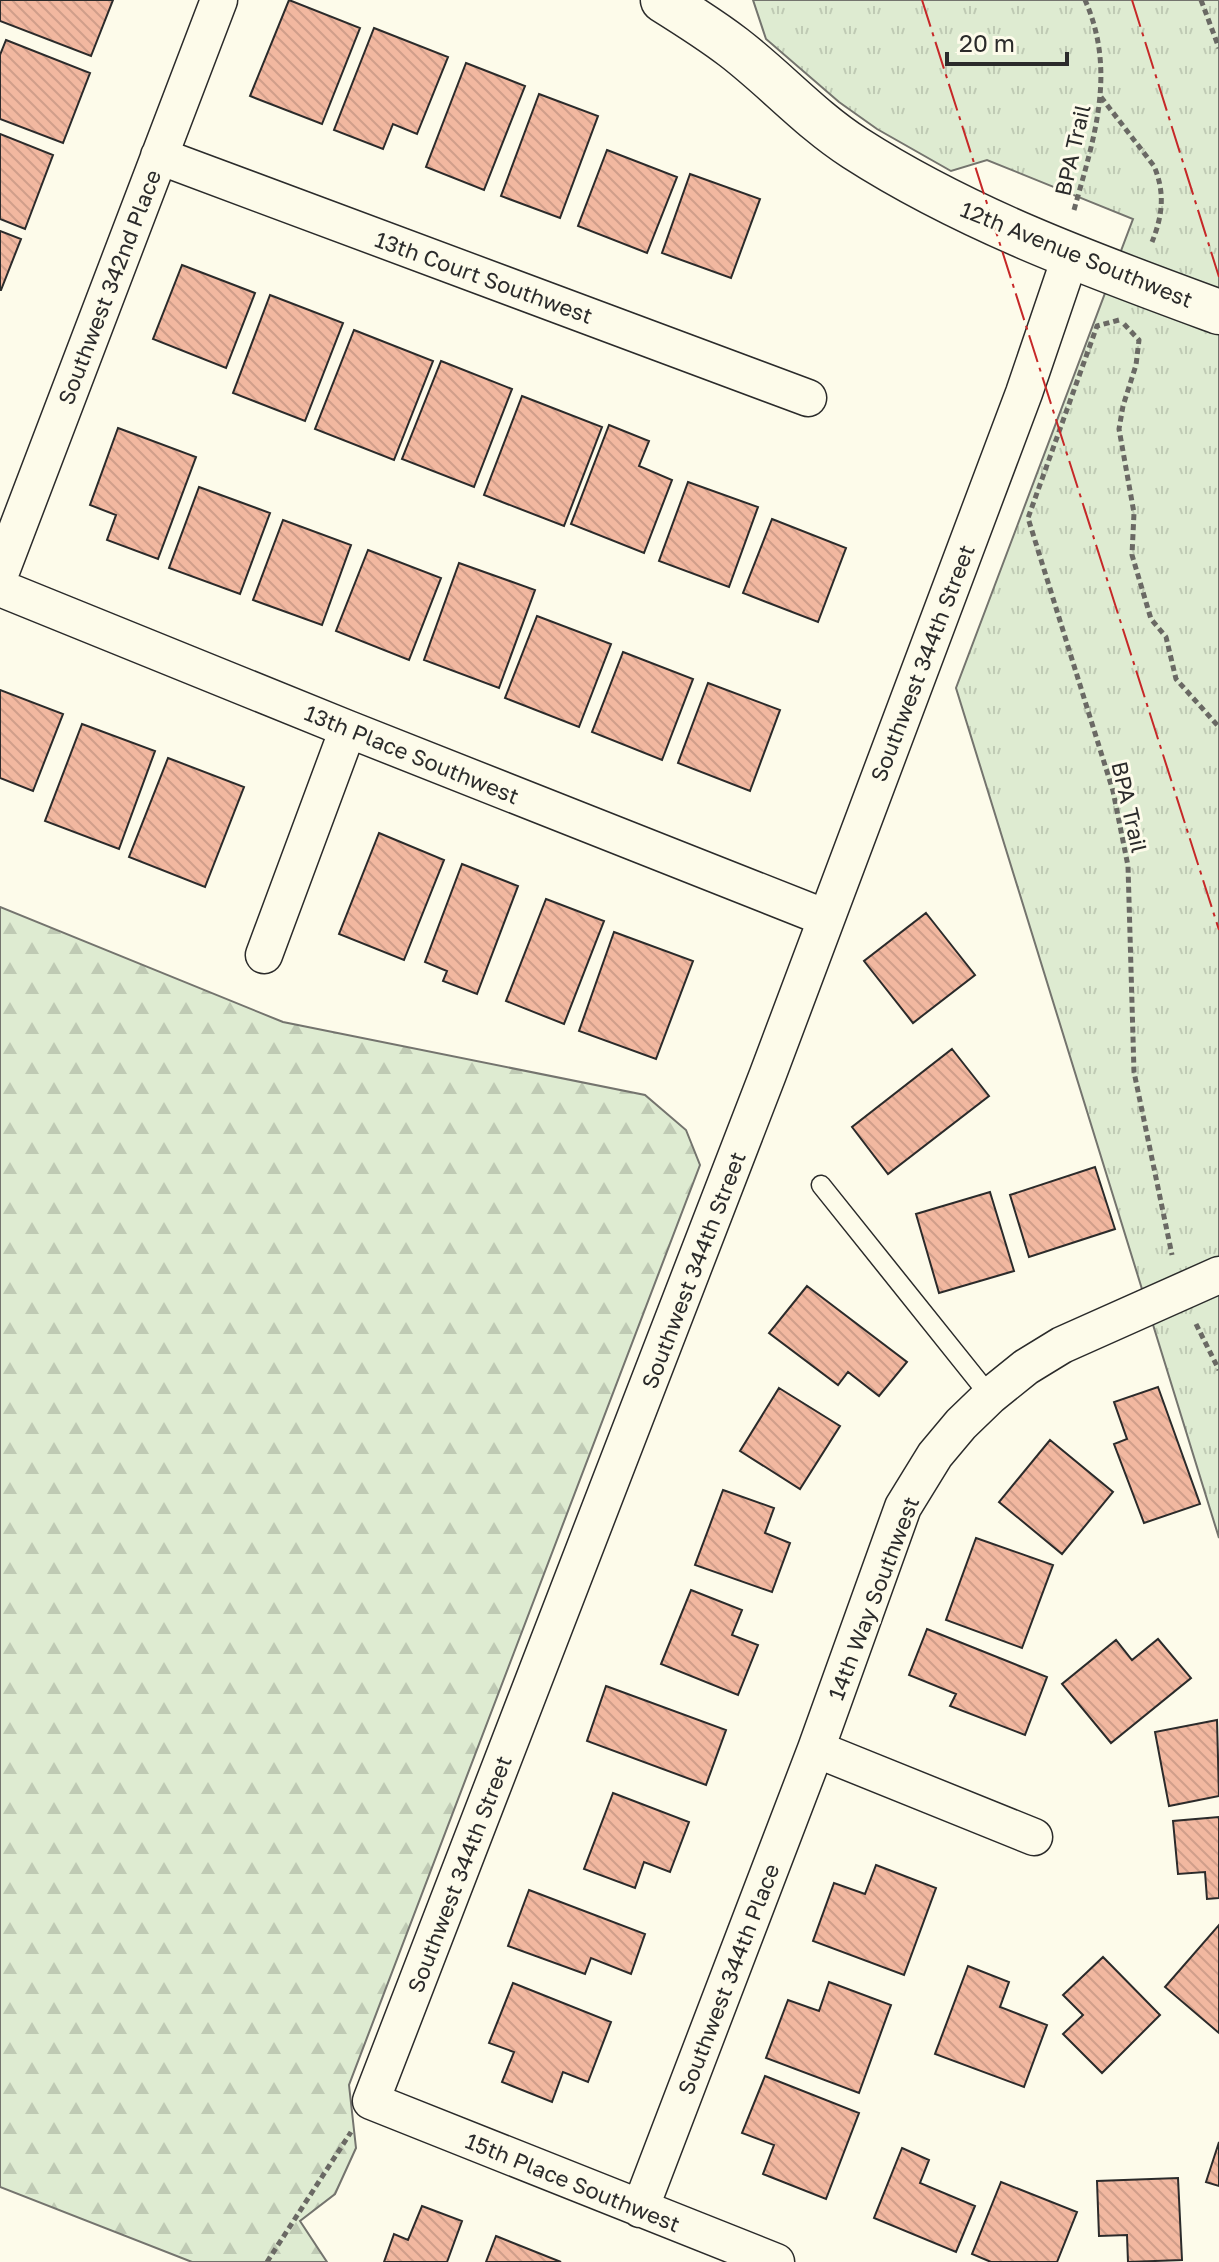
<svg xmlns="http://www.w3.org/2000/svg" width="1219" height="2262" viewBox="0 0 1219 2262" font-family="'Golos Text',sans-serif">
<style>
.grass{fill:url(#grass-tufts);stroke:#74746e;stroke-width:2}
.forest{fill:url(#forest-firs);stroke:#74746e;stroke-width:2}
.building{fill:url(#building-back-hatch);stroke:#2b2b2b;stroke-width:2}
.lines{fill:none;stroke-linecap:round;stroke-linejoin:round}
.lane-casing{stroke:#2b2b2b;stroke-width:21}
.street-casing{stroke:#2b2b2b;stroke-width:39}
.secondary-casing{stroke:#2b2b2b;stroke-width:47}
.path{stroke:#6a6964;stroke-width:5;stroke-dasharray:6 4;stroke-linecap:butt}
.lane{stroke:#fdfbea;stroke-width:18}
.street{stroke:#fdfbea;stroke-width:36}
.secondary{stroke:#fdfbea;stroke-width:44}
.power{stroke:#c62828;stroke-width:2;stroke-dasharray:28 6 4 6;stroke-linecap:butt}
.labels{text-anchor:middle;dominant-baseline:central;stroke-width:6;stroke-linejoin:round;paint-order:stroke}
.street-label{font-size:22px;fill:#2b2b2b;stroke:#fdfbea}
</style>
<defs>
<pattern id="grass-tufts" width="24" height="20" patternUnits="userSpaceOnUse" patternTransform="scale(2)"><rect width="24" height="20" fill="#deebd1"/><path d="M3 7l-1-3M5 7V3M7 7l1-3M15 17l-1-3M17 17v-4M19 17l1-3" fill="none" stroke="#bfcab4"/></pattern>
<pattern id="forest-firs" width="22" height="20" patternUnits="userSpaceOnUse" patternTransform="scale(2)"><rect width="22" height="20" fill="#deebd1"/><path d="M5 1l3.5 6h-7zM16 11l3.5 6h-7z" fill="#bfcab4"/></pattern>
<pattern id="building-back-hatch" width="6" height="6" patternUnits="userSpaceOnUse" patternTransform="scale(2)"><rect width="6" height="6" fill="#f2b8a0"/><path d="M-1 5l2 2M0 0l6 6M5-1l2 2" fill="none" stroke="#d09e8a"/></pattern>
</defs>
<rect width="100%" height="100%" fill="#fdfbea"/>
<path class="grass" d="M753,0H1219V1538L956,688L1133,219L987,160L951,171L877,129L839,102L766,39Z"/>
<path class="forest" d="M0,907L283,1022L645,1095L686,1130L700,1165L349,2085L356,2148L335,2194L300,2221L327,2262H192L0,2187Z"/>
<path class="building" d="M0,0H113L91,56L0,21Z
M289,0L360,28L322,124L250,96Z
M374,28L448,57L417,134L393,124L383,149L334,130Z
M6,40L90,73L63,143L0,119V55Z
M466,63L525,86L484,190L426,167Z
M539,94L598,116L560,218L501,196Z
M0,134L53,155L25,229L0,219Z
M607,150L677,177L647,253L578,226Z
M690,174L760,199L731,278L662,253Z
M0,231L21,239L1,290H0Z
M182,265L255,293L226,368L153,339Z
M270,295L343,323L305,421L233,393Z
M354,330L433,361L394,460L315,429Z
M441,361L512,389L474,487L402,459Z
M522,396L602,427L564,526L484,495Z
M609,425L649,441L639,466L672,480L644,553L571,524Z
M118,428L196,457L158,559L107,540L116,515L90,505Z
M688,482L758,507L729,587L659,561Z
M199,487L270,513L240,594L169,568Z
M772,519L846,548L818,622L743,593Z
M283,520L351,545L322,625L253,600Z
M368,550L441,578L409,660L336,631Z
M459,563L535,590L499,688L424,660Z
M537,616L611,644L579,727L505,698Z
M623,652L693,679L662,760L592,732Z
M708,683L780,710L750,791L678,763Z
M0,690L63,714L33,791L0,778Z
M82,724L155,751L119,849L45,821Z
M168,758L244,787L205,887L129,857Z
M379,833L444,860L404,960L339,934Z
M462,864L518,886L477,994L443,981L447,971L425,962Z
M546,899L604,921L564,1024L506,1001Z
M926,913L975,975L913,1023L864,961Z
M614,932L693,961L656,1059L579,1031Z
M952,1049L989,1096L888,1174L852,1127Z
M1095,1167L1115,1229L1029,1257L1010,1195Z
M990,1192L1014,1271L939,1293L916,1214Z
M807,1286L907,1362L879,1396L848,1372L838,1385L769,1333Z
M1158,1387L1200,1504L1144,1523L1114,1444L1127,1439L1114,1402Z
M779,1388L840,1426L800,1489L740,1451Z
M1050,1440L1113,1492L1062,1554L999,1502Z
M723,1490L774,1508L765,1533L790,1543L772,1592L695,1565Z
M976,1538L1053,1565L1022,1648L946,1620Z
M691,1590L742,1610L732,1635L758,1645L738,1695L661,1664Z
M927,1629L1047,1677L1025,1735L950,1706L956,1694L909,1675Z
M1158,1639L1191,1678L1111,1743L1062,1684L1116,1640L1132,1660Z
M606,1686L726,1730L706,1785L587,1741Z
M1217,1720L1219,1796L1169,1806L1155,1732Z
M613,1793L689,1822L670,1872L644,1862L635,1888L584,1869Z
M1219,1817V1898L1207,1899L1205,1872L1178,1874L1173,1821Z
M876,1865L936,1888L904,1975L813,1941L834,1883L865,1894Z
M529,1890L645,1934L631,1974L591,1958L585,1974L508,1946Z
M1219,1925V2033L1165,1987Z
M1103,1957L1160,2015L1102,2073L1063,2034L1083,2015L1063,1995Z
M968,1966L1009,1982L1000,2007L1047,2025L1024,2087L935,2054Z
M829,1982L891,2005L859,2093L766,2058L788,2000L819,2011Z
M513,1983L611,2022L588,2082L563,2072L552,2102L502,2082L514,2052L489,2043Z
M765,2076L859,2113L826,2199L763,2174L774,2145L742,2133Z
M1219,2142V2186L1206,2182Z
M902,2148L929,2160L920,2183L975,2206L956,2252L874,2218Z
M1178,2178L1182,2260L1128,2262L1127,2235L1099,2236L1097,2181Z
M1001,2182L1077,2212L1057,2262H991L972,2254Z
M422,2206L462,2221L447,2262H384L394,2234L408,2240Z
M496,2236L561,2262H486Z"/>
<g class="lines">
<defs>
<path id="lane" d="M821,1185L990,1396"/>
<path id="street" d="M159,156L808,398
M0,574L219,0
M0,588L348,729L826,918
M264,955L348,729
M816,1749L1034,1837
M640,2209L816,1749L903,1507L935,1455L961,1424L990,1396L1026,1367L1062,1345L1219,1275
M776,2262L371,2101L768,1074L1024,393L1071,255"/>
<path id="secondary" d="M663,0C687,15 711,30 733,47C775,79 810,119 855,148C967,220 1094,266 1219,312"/>
</defs>
<use href="#lane" class="lane-casing"/>
<use href="#street" class="street-casing"/>
<use href="#secondary" class="secondary-casing"/>
<path class="path" d="M1201,0L1219,48
M1101,97L1154,166C1165,192 1163,215 1152,242
M1074,210C1094,138 1117,72 1085,0
M1119,320L1097,326L1028,518L1113,791L1128,866L1134,1072L1172,1255
M1124,324L1139,340L1136,365L1123,406L1119,429L1134,513L1132,555L1151,619L1166,637L1176,679L1219,727
M1196,1324L1219,1370
M267,2262L351,2132"/>
<use href="#lane" class="lane"/>
<use href="#street" class="street"/>
<use href="#secondary" class="secondary"/>
<path class="power" d="M922,0L1219,930
M1132,0L1219,277"/>
</g>
<g class="labels">
<g class="street-label">
<text transform="translate(1072 150) rotate(-77)">BPA Trail</text>
<text transform="translate(1077 254) rotate(22)">12th Avenue Southwest</text>
<text transform="translate(484 277) rotate(20)">13th Court Southwest</text>
<text transform="translate(109 287) rotate(-69)">Southwest 342nd Place</text>
<text transform="translate(922 663) rotate(-69)">Southwest 344th Street</text>
<text transform="translate(412 754) rotate(22)">13th Place Southwest</text>
<text transform="translate(1130 807) rotate(77)">BPA Trail</text>
<text transform="translate(693 1270) rotate(-69)">Southwest 344th Street</text>
<text transform="translate(873 1598) rotate(-69)">14th Way Southwest</text>
<text transform="translate(459 1874) rotate(-69)">Southwest 344th Street</text>
<text transform="translate(728 1979) rotate(-69)">Southwest 344th Place</text>
<text transform="translate(573 2182) rotate(22)">15th Place Southwest</text>
</g>
</g>
<path d="M947 52v12h120v-12" fill="none" stroke="#2b2b2b" stroke-width="4"/>
<text x="959" y="52" font-size="24" fill="#2b2b2b" stroke="#fdfbea" stroke-width="6" paint-order="stroke">20 m</text>
</svg>
